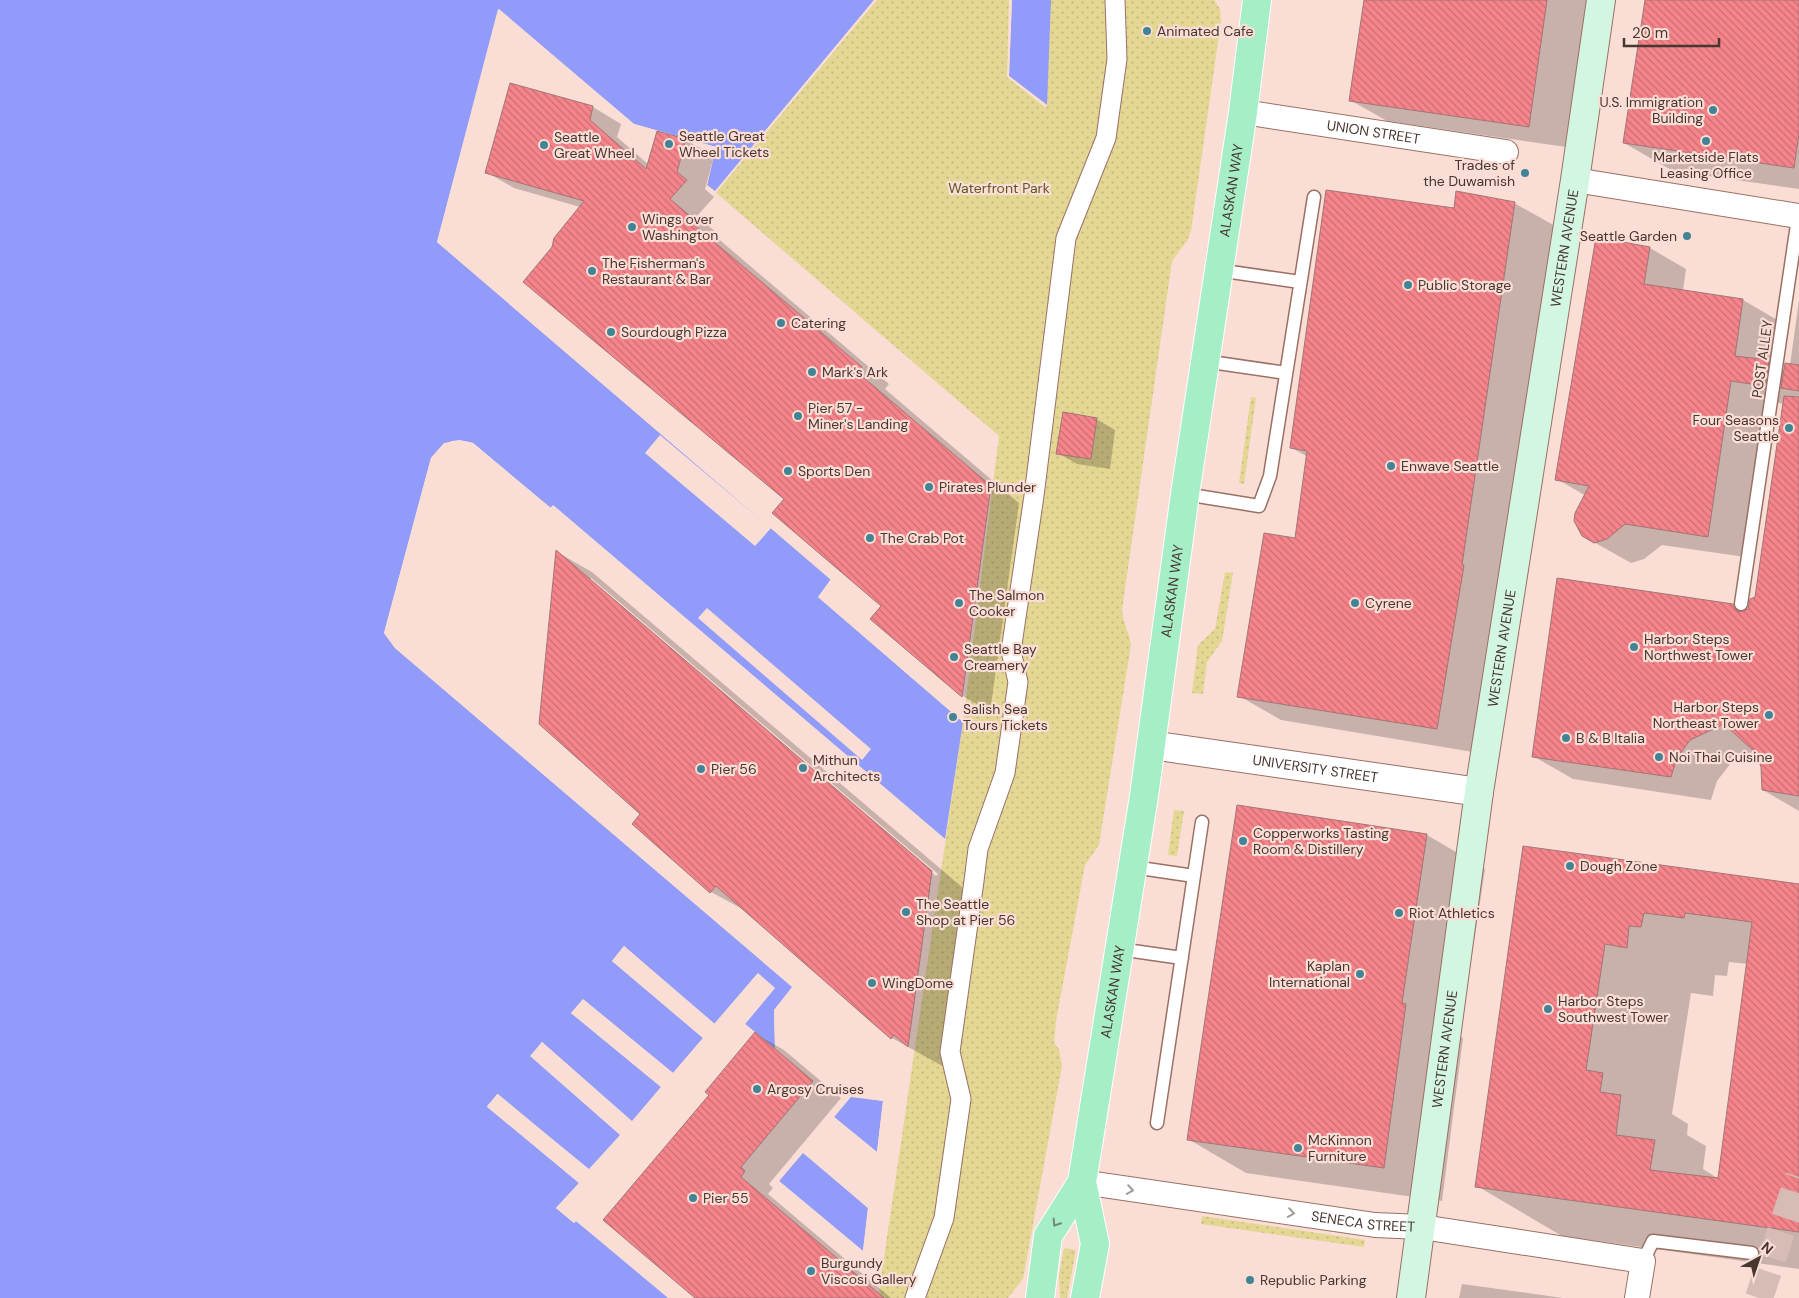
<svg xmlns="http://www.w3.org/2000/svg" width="1799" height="1298" viewBox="0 0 1799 1298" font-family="'DM Sans',sans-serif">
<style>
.grass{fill:url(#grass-dots)}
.water{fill:#909bfa}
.pier{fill:#faded5;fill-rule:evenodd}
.shadow{fill:#0003;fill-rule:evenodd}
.building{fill:url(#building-back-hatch);stroke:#a27576;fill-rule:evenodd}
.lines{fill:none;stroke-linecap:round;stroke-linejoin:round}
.motorway-tunnel{stroke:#d6bcb4;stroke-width:28;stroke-dasharray:28 14;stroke-linecap:butt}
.service-casing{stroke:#9a7064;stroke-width:15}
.pedestrian-casing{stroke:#9a7064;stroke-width:21}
.minor-casing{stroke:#9a7064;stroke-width:26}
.tertiary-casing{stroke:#9a7064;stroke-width:30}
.secondary-casing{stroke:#9a7064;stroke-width:30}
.primary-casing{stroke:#fff;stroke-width:30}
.service{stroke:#fff;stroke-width:12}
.pedestrian{stroke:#fff;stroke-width:19}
.minor{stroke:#fff;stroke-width:24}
.tertiary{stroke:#fff;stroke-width:28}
.secondary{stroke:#d2f6e2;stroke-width:28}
.primary{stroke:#a5eec6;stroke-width:28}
.oneway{stroke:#a49a98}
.oneway2{stroke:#728974}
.poi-dot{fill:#428495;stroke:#faded5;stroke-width:2}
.labels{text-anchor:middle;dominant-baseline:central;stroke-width:4.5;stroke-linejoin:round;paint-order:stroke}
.poi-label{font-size:14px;fill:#483630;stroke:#faded5;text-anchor:start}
.street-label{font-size:14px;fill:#483630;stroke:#faded5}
.park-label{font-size:14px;fill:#615627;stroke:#faded5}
</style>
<defs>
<pattern id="grass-dots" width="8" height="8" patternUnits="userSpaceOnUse" patternTransform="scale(1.25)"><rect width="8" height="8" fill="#e4d693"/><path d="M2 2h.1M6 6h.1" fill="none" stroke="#c5b87f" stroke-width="1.8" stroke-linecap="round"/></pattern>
<pattern id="building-back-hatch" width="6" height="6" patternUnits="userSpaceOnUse" patternTransform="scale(1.25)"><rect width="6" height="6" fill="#f6848b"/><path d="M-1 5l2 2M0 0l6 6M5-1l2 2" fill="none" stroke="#c96d72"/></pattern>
</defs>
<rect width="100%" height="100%" fill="#faded5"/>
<path class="grass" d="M874,0H1214L1220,9L1221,21L1191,231L1187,241L1172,261L1122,610C1123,623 1129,632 1131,645L1099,845L1085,865L1056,1021L1054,1043L1059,1049L1062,1066L1023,1279L1008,1298H878L963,722L999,436L715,192Z
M1251,397L1256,398L1244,484L1239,483Z
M1225,572L1233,573L1222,641L1207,662L1203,694L1192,693L1198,645L1215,629Z
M1174,810L1184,811L1177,856L1168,855Z
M1202,1216L1365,1240L1364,1247L1201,1224Z
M1064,1248L1076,1250L1067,1298H1060L1059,1276Z"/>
<path class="water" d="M0,0H874L715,192L707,185L716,147L634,124L499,9L437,242L831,580L818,597L963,722L945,839L554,506L551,508L473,443C451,437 445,441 431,458L384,633L395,648L793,987L774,1010L775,1049L745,1024L775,988L757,974L715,1024L624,946L612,961L703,1038L673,1073L584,1000L571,1013L661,1087L632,1122L542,1042L531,1056L621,1135L589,1170L498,1094L487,1106L579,1183L556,1208L574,1223L576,1221L668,1298H0Z
M1012,0H1051L1047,105L1009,76Z
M851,1096L883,1101L877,1152L834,1117Z
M803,1152L868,1208L863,1251L779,1181Z"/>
<path class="pier" d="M874,0H877L715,194L705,185L713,148L633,126L500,13L440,241L833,578V581L821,597L963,719V722L818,597L831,579L771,528L755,546L645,453L660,435L767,525L437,242L498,9L634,124L716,147L707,185L715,191Z
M1009,0H1012L1009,76L1047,105L1046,108L1007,77Z
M460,440L473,443L550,508L553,505L945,839V841L554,509L549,510L472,445L460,442L445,445L433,459L386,632L396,647L795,986L777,1011L778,1049L774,1051L743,1025L772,988L758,977L714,1026L624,949L615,960L706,1038L672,1075L584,1003L574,1013L663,1086L632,1124L542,1046L534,1055L623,1134L590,1172L498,1097L490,1106L581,1182L560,1208L574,1220L578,1219L671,1298L576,1221L574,1223L556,1208L579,1183L487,1107L497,1094L589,1169L620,1135L530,1056L542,1042L632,1121L661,1087L571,1013L583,999L673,1073L703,1038L612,961L624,946L714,1024L758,973L775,988L745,1024L775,1048L774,1010L792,987L395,648L384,633L431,458L444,443Z
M707,608L871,749L862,760L698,618Z
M850,1094L886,1100L878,1155L832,1118ZM851,1097L883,1101L877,1152L834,1117Z
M803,1150L871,1206L864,1253L777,1182ZM803,1153L868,1208L863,1251L779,1181Z"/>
<path class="shadow" d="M1365,0H1587L1566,147L1387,121L1350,100Z
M1646,0H1799V189L1673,171L1624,143Z
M511,85L593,107L621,124L617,137L649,165L658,132L686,140L714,156L705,189L714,197L697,216L717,233L715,236L889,384L885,389L1019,503L990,712L963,696L872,619L883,606L554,247L580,207L514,188L486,172Z
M1514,203L1557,227L1479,753L1281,720L1239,696L1296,539L1308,457L1292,448L1455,210Z
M1597,239L1650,248L1686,269L1683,291L1743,300L1779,321L1773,364L1785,371L1790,365L1799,300V811L1763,790L1762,766L1755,751L1731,763L1717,781L1711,800L1573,779L1533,756L1733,605L1744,611L1749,610L1756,598L1784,404L1768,401L1745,557L1662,545L1644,559L1631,563L1583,536L1578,529L1576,513L1586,496L1557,479Z
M1096,419L1115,430L1110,469L1077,464L1058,453Z
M557,552L592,572L969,893L944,1067L892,1038L748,912L711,892L633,824L642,814ZM591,578L938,874L936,876L591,581Z
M1427,835L1485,869L1460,1036L1463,1038L1442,1201L1246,1173L1188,1139Z
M1524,847L1799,886V1269L1562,1236L1477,1186ZM1729,962L1748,964L1719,1179L1703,1169L1706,1146L1687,1135L1688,1124L1672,1114L1691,993L1713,996L1715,975L1727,976Z
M756,1034L784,1050L841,1098L769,1184L773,1188L768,1194L891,1298H697L710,1095Z
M1462,1284L1563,1298H1459Z"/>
<path class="building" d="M1364,0H1547L1529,127L1349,101Z
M1645,0H1799V133L1794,168L1623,143Z
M510,83L593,106L590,120L646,169L657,131L686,139L677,172L687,180L670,199L690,216L687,219L862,367L857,372L991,486L962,697L870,619L881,606L772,513L784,499L523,282L552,247L554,238L584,201L485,173Z
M1326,190L1454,208L1456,191L1515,202L1462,565H1464L1437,729L1237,697L1264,533L1295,538L1307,451L1290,448Z
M1596,237L1650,247L1644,284L1743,299L1735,356L1769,360L1765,386L1731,381L1708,537L1625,524L1607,539L1594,543L1582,536L1574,521L1575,513L1589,486L1555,480Z
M1785,363L1799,365V391L1781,388Z
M1784,396L1799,397V796L1762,790L1761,767L1756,753L1724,724L1690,740L1677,758L1671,777L1532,757L1557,578L1733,604L1736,610L1739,612L1748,609L1750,599L1755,597Z
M1063,412L1097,418L1091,459L1056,454Z
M556,550L932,871L908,1047L894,1035L891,1039L716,886L710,893L632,824L640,814L539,724Z
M1237,805L1427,834L1402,1003L1406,1004L1384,1168L1187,1140Z
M1523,846L1799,884V1232L1475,1187ZM1644,913L1684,918L1685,913L1752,922L1718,1178L1650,1170L1655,1140L1616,1135L1621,1095L1600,1092L1603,1073L1586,1070L1605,944L1627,948L1629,926L1641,927Z
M755,1032L813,1081L741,1167L745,1171L741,1177L884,1298H695L603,1220L709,1095L705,1092Z"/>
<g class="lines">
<path class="motorway-tunnel" d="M1759,1298L1799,1177"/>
<defs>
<path id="service" d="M1217,270L1300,282
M1204,361L1286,373
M1185,494L1259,506L1270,476L1314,197
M1741,604L1799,211
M1133,867L1194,876
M1119,949L1182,958
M1157,1123L1202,822
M1643,1261L1653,1241L1752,1253"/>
<path id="pedestrian" d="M915,1298L944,1218L961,1099L950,1052L974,881L978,849L1005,773L1018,682L1011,651L1034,496L1066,238L1106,138L1117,59L1115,0"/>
<g id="minor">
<path id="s1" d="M1243,112L1506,152"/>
<path d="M1575,180L1798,216"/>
<path id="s2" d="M1082,1182L1375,1225L1422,1227L1643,1261L1637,1298"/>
</g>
<g id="tertiary">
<path id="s3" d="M1151,745L1479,792"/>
</g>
<g id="secondary">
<path id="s4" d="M1411,1298L1479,792L1575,180L1601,0"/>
</g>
<g id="primary">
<path d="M1040,1298L1048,1236L1082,1182"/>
<path id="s5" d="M1085,1298L1095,1244L1082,1182L1144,796L1185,494L1243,112L1257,0"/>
</g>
</defs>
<use href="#service" class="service-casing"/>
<use href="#pedestrian" class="pedestrian-casing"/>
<use href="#minor" class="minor-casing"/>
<use href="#tertiary" class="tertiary-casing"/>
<use href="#secondary" class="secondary-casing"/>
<use href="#primary" class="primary-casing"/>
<use href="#service" class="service"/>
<use href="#pedestrian" class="pedestrian"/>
<use href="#minor" class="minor"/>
<use href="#tertiary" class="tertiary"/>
<use href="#secondary" class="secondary"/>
<use href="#primary" class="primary"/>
</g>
<defs><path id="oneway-chevron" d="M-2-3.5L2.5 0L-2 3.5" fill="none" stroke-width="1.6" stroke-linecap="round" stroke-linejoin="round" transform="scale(1.25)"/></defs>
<g class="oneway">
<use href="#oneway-chevron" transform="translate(1130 1190) rotate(9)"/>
<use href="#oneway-chevron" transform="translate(1291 1213) rotate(8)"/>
</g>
<use class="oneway2" href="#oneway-chevron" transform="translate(1056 1223) rotate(122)"/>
<g class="poi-dot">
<circle cx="1147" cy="31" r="5"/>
<circle cx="1713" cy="110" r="5"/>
<circle cx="1706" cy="141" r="5"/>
<circle cx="669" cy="144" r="5"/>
<circle cx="544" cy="145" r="5"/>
<circle cx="1525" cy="173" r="5"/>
<circle cx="632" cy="227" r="5"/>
<circle cx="1687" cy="236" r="5"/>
<circle cx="592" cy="271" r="5"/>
<circle cx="1408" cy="285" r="5"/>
<circle cx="781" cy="323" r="5"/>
<circle cx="611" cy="332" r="5"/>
<circle cx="812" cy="372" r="5"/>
<circle cx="798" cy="416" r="5"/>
<circle cx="1789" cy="428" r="5"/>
<circle cx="1391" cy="466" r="5"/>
<circle cx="788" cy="471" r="5"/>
<circle cx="929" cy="487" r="5"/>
<circle cx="870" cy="538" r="5"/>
<circle cx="959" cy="603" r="5"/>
<circle cx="1355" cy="603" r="5"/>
<circle cx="1634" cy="647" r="5"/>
<circle cx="954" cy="657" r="5"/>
<circle cx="1769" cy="715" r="5"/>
<circle cx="953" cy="717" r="5"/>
<circle cx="1566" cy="738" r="5"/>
<circle cx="1659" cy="757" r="5"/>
<circle cx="803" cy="768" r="5"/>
<circle cx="701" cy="769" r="5"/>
<circle cx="1243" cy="841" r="5"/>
<circle cx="1570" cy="866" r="5"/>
<circle cx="906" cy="912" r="5"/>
<circle cx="1399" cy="913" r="5"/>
<circle cx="1360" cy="974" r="5"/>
<circle cx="872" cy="983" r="5"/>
<circle cx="1548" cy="1009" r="5"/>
<circle cx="757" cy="1089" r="5"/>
<circle cx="1298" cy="1148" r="5"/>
<circle cx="693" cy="1198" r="5"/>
<circle cx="811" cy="1271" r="5"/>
<circle cx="1250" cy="1280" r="5"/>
</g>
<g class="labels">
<g class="poi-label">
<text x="1157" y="31">Animated Cafe</text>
<text x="1703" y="102" text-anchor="end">U.S. Immigration<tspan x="1703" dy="16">Building</tspan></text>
<text x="679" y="136">Seattle Great<tspan x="679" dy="16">Wheel Tickets</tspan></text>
<text x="554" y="137">Seattle<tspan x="554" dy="16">Great Wheel</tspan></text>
<text x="1706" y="157" text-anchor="middle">Marketside Flats<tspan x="1706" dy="16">Leasing Office</tspan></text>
<text x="1515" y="165" text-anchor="end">Trades of<tspan x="1515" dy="16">the Duwamish</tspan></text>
<text x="642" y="219">Wings over<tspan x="642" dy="16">Washington</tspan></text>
<text x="1677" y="236" text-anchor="end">Seattle Garden</text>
<text x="602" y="263">The Fisherman's<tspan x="602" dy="16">Restaurant &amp; Bar</tspan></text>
<text x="1418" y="285">Public Storage</text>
<text x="791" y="323">Catering</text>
<text x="621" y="332">Sourdough Pizza</text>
<text x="822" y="372">Mark's Ark</text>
<text x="808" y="408">Pier 57 -<tspan x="808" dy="16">Miner's Landing</tspan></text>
<text x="1779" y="420" text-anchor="end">Four Seasons<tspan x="1779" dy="16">Seattle</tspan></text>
<text x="1401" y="466">Enwave Seattle</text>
<text x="798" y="471">Sports Den</text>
<text x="939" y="487">Pirates Plunder</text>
<text x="880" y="538">The Crab Pot</text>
<text x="969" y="595">The Salmon<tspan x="969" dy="16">Cooker</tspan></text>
<text x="1365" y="603">Cyrene</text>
<text x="1644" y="639">Harbor Steps<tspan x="1644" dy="16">Northwest Tower</tspan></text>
<text x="964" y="649">Seattle Bay<tspan x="964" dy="16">Creamery</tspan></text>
<text x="1759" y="707" text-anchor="end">Harbor Steps<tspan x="1759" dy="16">Northeast Tower</tspan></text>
<text x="963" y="709">Salish Sea<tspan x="963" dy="16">Tours Tickets</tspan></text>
<text x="1576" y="738">B &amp; B Italia</text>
<text x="1669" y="757">Noi Thai Cuisine</text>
<text x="813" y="760">Mithun<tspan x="813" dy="16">Architects</tspan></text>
<text x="711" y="769">Pier 56</text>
<text x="1253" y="833">Copperworks Tasting<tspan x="1253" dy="16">Room &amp; Distillery</tspan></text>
<text x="1580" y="866">Dough Zone</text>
<text x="916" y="904">The Seattle<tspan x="916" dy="16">Shop at Pier 56</tspan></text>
<text x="1409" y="913">Riot Athletics</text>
<text x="1350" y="966" text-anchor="end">Kaplan<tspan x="1350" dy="16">International</tspan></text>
<text x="882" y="983">WingDome</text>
<text x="1558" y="1001">Harbor Steps<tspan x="1558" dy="16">Southwest Tower</tspan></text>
<text x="767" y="1089">Argosy Cruises</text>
<text x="1308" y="1140">McKinnon<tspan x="1308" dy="16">Furniture</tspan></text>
<text x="703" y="1198">Pier 55</text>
<text x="821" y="1263">Burgundy<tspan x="821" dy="16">Viscosi Gallery</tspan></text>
<text x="1260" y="1280">Republic Parking</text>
</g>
<g class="street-label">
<text stroke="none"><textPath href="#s1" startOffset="132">UNION STREET</textPath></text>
<text stroke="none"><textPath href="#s5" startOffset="1121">ALASKAN WAY</textPath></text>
<text stroke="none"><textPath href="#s4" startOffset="1061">WESTERN AVENUE</textPath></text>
<text transform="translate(1762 359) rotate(-82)">POST ALLEY</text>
<text stroke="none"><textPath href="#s5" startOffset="716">ALASKAN WAY</textPath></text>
<text stroke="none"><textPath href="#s4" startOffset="656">WESTERN AVENUE</textPath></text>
<text stroke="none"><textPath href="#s3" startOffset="166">UNIVERSITY STREET</textPath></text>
<text stroke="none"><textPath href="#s5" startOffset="311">ALASKAN WAY</textPath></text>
<text stroke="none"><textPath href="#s4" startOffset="251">WESTERN AVENUE</textPath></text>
<text stroke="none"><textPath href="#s2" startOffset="284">SENECA STREET</textPath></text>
</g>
<g class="park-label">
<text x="999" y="188">Waterfront Park</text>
</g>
</g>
<g transform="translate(1759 1258) rotate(40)" stroke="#faded5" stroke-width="4" paint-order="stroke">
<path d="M0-4L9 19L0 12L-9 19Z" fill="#483630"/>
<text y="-8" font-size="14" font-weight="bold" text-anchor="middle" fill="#483630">N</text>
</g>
<path d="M1624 38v8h95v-8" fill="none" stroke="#483630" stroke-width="2.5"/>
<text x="1632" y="38" font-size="15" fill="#483630" stroke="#faded5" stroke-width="4" paint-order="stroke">20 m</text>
</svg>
